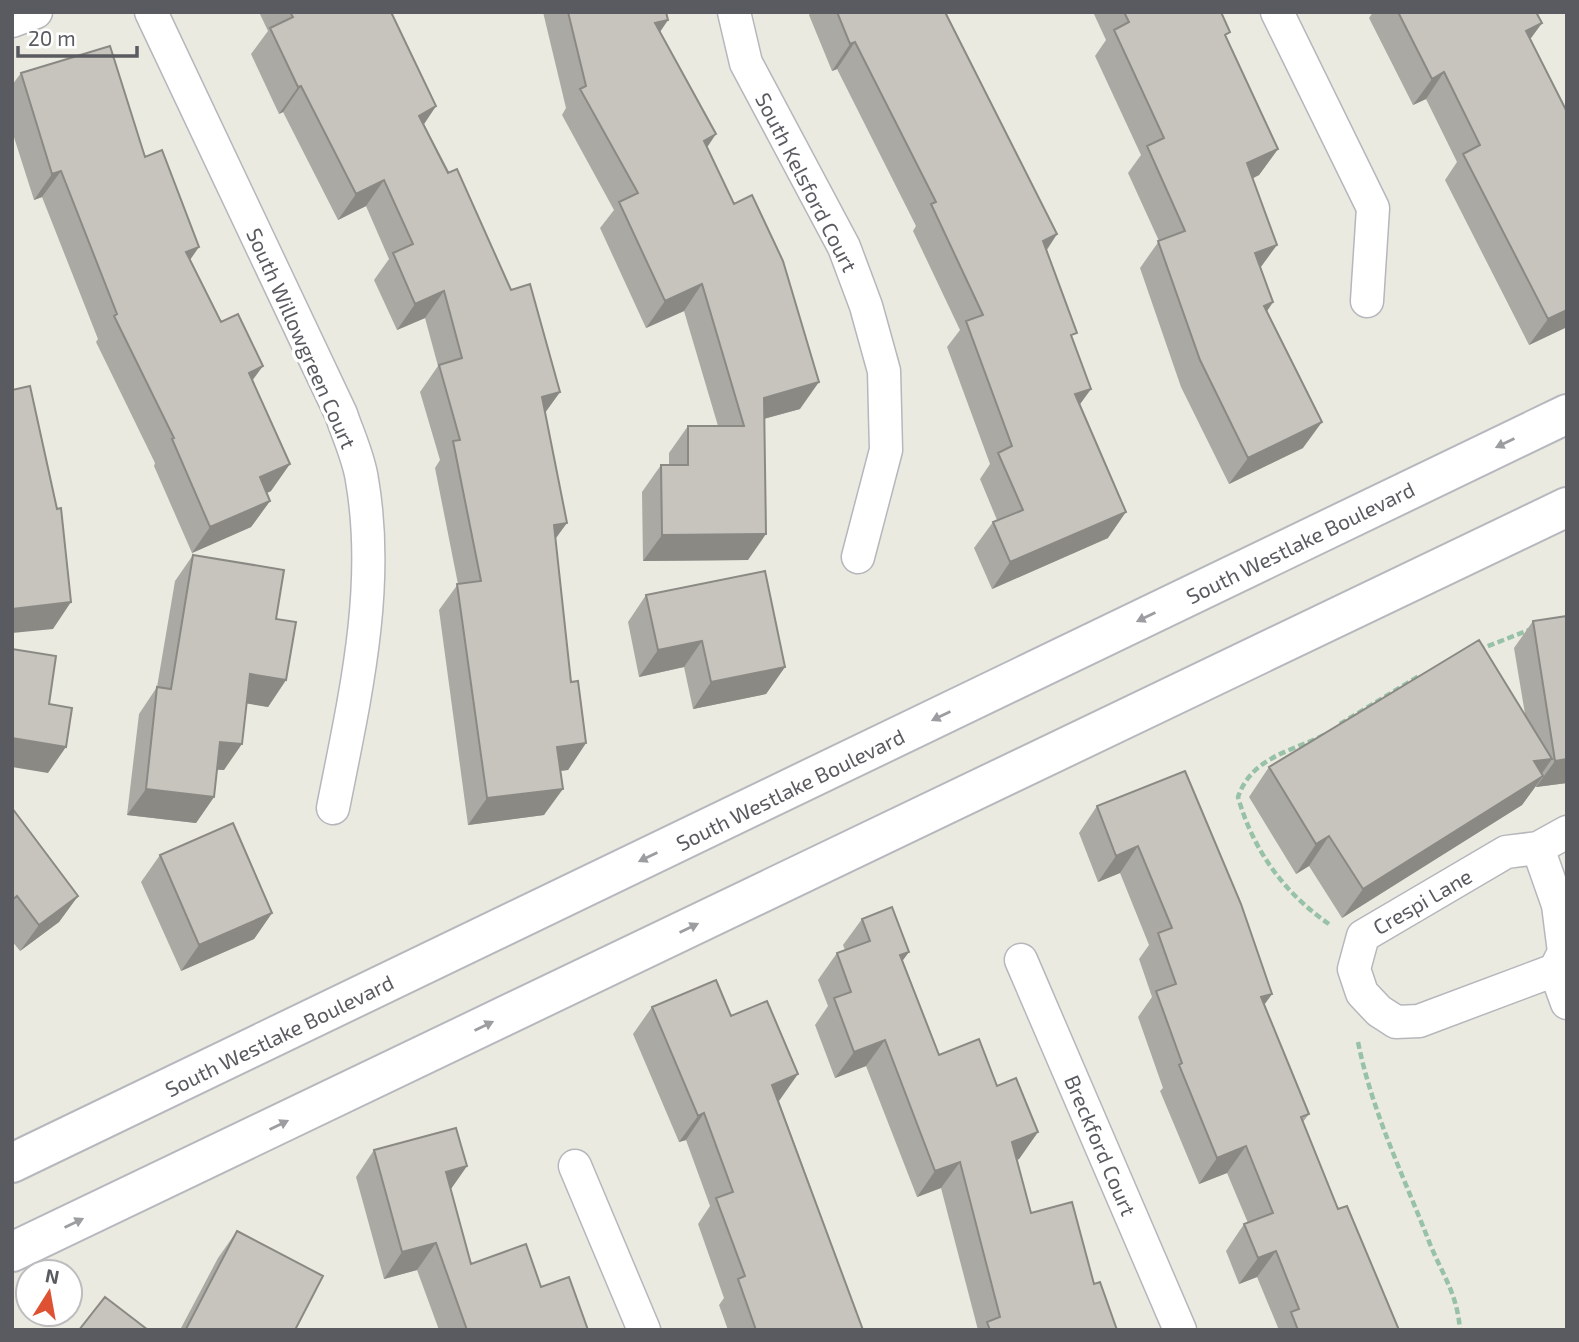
<svg xmlns="http://www.w3.org/2000/svg" width="1579" height="1342" viewBox="0 0 1579 1342" font-family="'Exo 2',sans-serif">
<style>
.lines{fill:none;stroke-linecap:round;stroke-linejoin:round}
.minor-casing{stroke:#b6b7bc;stroke-width:35}
.secondary-casing{stroke:#b6b8be;stroke-width:42}
.path{stroke:#97c2a7;stroke-width:4.5;stroke-dasharray:7 3.5;stroke-linecap:butt}
.minor{stroke:#fff;stroke-width:32}
.secondary{stroke:#fff;stroke-width:38}
.wall{fill:#aaa9a3}
.shaded-wall{fill:#8b8984}
.building{fill:#c6c4bd;stroke:#8b8984;stroke-width:2}
.oneway{fill:#9b9da0}
.labels{text-anchor:middle;dominant-baseline:central;stroke-width:7;stroke-linejoin:round;paint-order:stroke}
.street-label{font-size:21px;fill:#595b60;stroke:#fff}
</style>
<rect width="100%" height="100%" fill="#ebeae0"/>
<g class="lines">
<defs>
<path id="minor" d="M151,12L341,414C348,435 359,458 362,480C381,589 354,701 333,808
M734,12L746,63L844,247L866,306L884,371L886,450L858,557
M1277,12L1373,208L1367,301
M12,21L36,12
M1538,848L1558,905L1564,952L1555,970L1419,1021L1396,1022L1379,1011L1362,993L1354,969L1363,936L1506,852Z
M1538,848L1567,832
M1021,960L1180,1330
M1555,970L1567,1003
M575,1166L644,1330"/>
<path id="secondary" d="M12,1163L1567,414
M12,1252L1567,507"/>
</defs>
<use href="#minor" class="minor-casing"/>
<use href="#secondary" class="secondary-casing"/>
<path class="path" d="M1478,650L1529,630
M1340,724L1419,676
M1324,735C1290,752 1252,757 1238,797C1253,850 1284,893 1329,924
M1358,1042C1372,1112 1404,1177 1430,1244C1443,1276 1457,1293 1460,1330"/>
<use href="#minor" class="minor"/>
<use href="#secondary" class="secondary"/>
</g>
<path class="wall" d="M259,12H391L436,106L424,124L511,290L560,392L545,413L555,539L571,682L586,743L568,770L560,771L544,815L468,825L439,610L458,584L435,468L440,460L420,392L438,366L425,318L397,330L374,280L389,259L366,206L338,220L283,112L279,114L251,54L268,31Z
M543,12H666L668,20L660,32L707,147L800,409L764,419L748,560L643,561L642,492L661,465H669V453L688,426H718L684,311L646,328L600,228L614,210L562,115L566,108Z
M811,12H945L1057,234L1047,250L1073,340L1091,389L1080,404L1108,538L992,589L974,548L993,522L997,520L980,479L990,464L947,347L960,330L913,231L916,226L837,69L832,71L809,15Z
M1093,12H1221L1226,38L1278,149L1259,175L1252,179L1261,268L1273,302L1267,311L1303,448L1229,484L1181,387L1140,268L1159,241L1128,173L1141,155L1095,56L1106,40Z
M1373,12H1536L1542,23L1530,39L1567,112V327L1529,345L1445,180L1457,162L1426,99L1413,105L1369,18Z
M21,73L145,157L190,260L221,322L253,380L271,491L267,493L270,501L251,527L192,553L154,466L155,463L96,342L98,339L42,197L34,200L12,131V85Z
M193,555L276,619L286,680L268,707L247,703L224,770H217L214,797L196,823L127,815L139,714L157,687L175,581Z
M646,595L785,667L766,694L693,709L684,667L639,677L628,622Z
M1567,616V783L1536,787V786L1522,805L1342,918L1309,866L1296,874L1249,797L1269,767L1525,714L1514,648L1533,621Z
M1185,771L1272,994L1264,1005L1309,1114L1303,1122L1338,1209L1399,1330H1279L1257,1277L1239,1284L1226,1251L1244,1224L1248,1223L1227,1173L1199,1184L1160,1091L1163,1088L1138,1017L1152,997L1139,959L1149,945L1120,873L1098,882L1079,833L1097,806Z
M12,808L78,896L59,922L20,951L12,941Z
M160,855L272,913L254,939L181,971L141,882Z
M862,919L903,961L939,1055L997,1086L1038,1132L1019,1159L1017,1160L1031,1213L1094,1284L1117,1330H978L941,1188L917,1197L866,1066L835,1078L815,1025L828,1006L818,980L837,953L845,950L843,945Z
M652,1007L731,1016L779,1101L863,1330H728L719,1305L724,1298L698,1224L710,1206L686,1140L679,1142L633,1034Z
M374,1150L467,1166L451,1189L471,1264L541,1287L588,1330H439L417,1270L384,1279L356,1177Z
M237,1231L295,1330H180L218,1258Z"/>
<path class="shaded-wall" d="M668,20L650,46L655,23Z
M1542,23L1523,49L1526,31Z
M855,42L837,69L832,71L850,44Z
M1444,72L1426,99L1413,105L1432,79Z
M301,86L283,112L279,114L298,87Z
M436,106L418,133L419,116Z
M716,134L698,161L704,141Z
M1278,149L1259,175L1228,190L1247,163Z
M61,171L42,197L34,200L52,174Z
M384,180L366,206L338,220L356,194Z
M1057,234L1039,261L1043,241Z
M1277,245L1258,271L1255,253Z
M199,247L181,273L186,252Z
M702,284L684,311L646,328L665,301Z
M444,291L425,318L397,330L415,304Z
M1273,302L1255,329L1264,306Z
M1567,310V327L1529,345L1548,319Z
M263,366L244,392L249,373Z
M819,382L800,409L745,424L764,398Z
M1091,389L1072,415L1075,394Z
M560,392L541,418L542,397Z
M1322,422L1303,448L1229,484L1248,458Z
M290,464L271,491L242,504L260,477Z
M270,501L251,527L192,553L210,527Z
M1126,512L1108,538L992,589L1010,562Z
M567,523L548,549L554,525Z
M766,534L748,560L643,561L662,535Z
M71,602L53,629L12,633V609Z
M702,641L684,667L639,677L658,650Z
M785,667L766,694L693,709L711,682Z
M250,674L286,680L268,707L232,701Z
M12,738L66,747L48,773L12,767Z
M220,742L242,744L224,770L202,768Z
M586,743L568,770L539,773L557,747Z
M1552,759L1538,779L1543,776L1522,805L1342,918L1363,889L1534,761Z
M1567,759V783L1536,787L1555,761Z
M146,789L214,797L196,823L127,815Z
M563,789L544,815L468,825L487,798Z
M1329,836L1309,866L1296,874L1316,844Z
M1138,846L1120,873L1098,882L1116,856Z
M78,896L59,922L20,951L39,925Z
M272,913L254,939L181,971L199,945Z
M909,952L890,978L900,955Z
M1272,994L1253,1020L1261,997Z
M885,1040L866,1066L835,1078L854,1052Z
M798,1074L779,1101L754,1111L772,1085Z
M704,1113L686,1140L679,1142L698,1116Z
M1038,1132L1019,1159L994,1168L1012,1142Z
M1246,1146L1227,1173L1199,1184L1217,1158Z
M960,1162L941,1188L917,1197L935,1171Z
M467,1166L448,1193L446,1172Z
M436,1243L417,1270L384,1279L402,1252Z
M1276,1251L1257,1277L1239,1284L1258,1258Z"/>
<path class="building" d="M290,12H391L436,106L419,116L448,173L457,169L511,290L530,284L560,392L542,397L567,523L554,525L571,682L578,681L586,743L557,747L563,789L487,798L457,584L481,581L453,441L460,440L439,365L462,358L444,291L415,304L393,253L413,244L384,180L356,194L301,86L298,87L270,28L293,17Z
M568,12H666L668,20L655,23L716,134L704,141L734,204L752,195L783,261L819,382L764,398L766,534L662,535L661,465H688V426H744L702,284L665,301L619,202L638,193L580,89L586,86Z
M837,12H945L1057,234L1043,241L1077,333L1071,335L1091,389L1075,394L1126,512L1010,562L993,522L1023,510L998,453L1012,446L966,321L983,315L931,204L936,202L855,42L850,44Z
M1124,12H1221L1230,32L1225,35L1278,149L1247,163L1277,245L1255,253L1273,302L1264,306L1322,422L1248,458L1200,360L1158,241L1185,231L1147,146L1164,138L1114,30L1129,22Z
M1398,12H1536L1542,23L1526,31L1567,112V310L1548,319L1463,154L1480,145L1444,72L1432,79Z
M110,46L145,157L162,150L199,247L186,252L221,322L238,314L263,366L249,373L290,464L260,477L270,501L210,527L172,439L174,438L114,316L117,314L61,171L52,174L21,73Z
M30,386L57,509L61,508L71,602L12,609V390Z
M193,555L284,570L276,619L296,622L286,680L250,674L242,744L220,742L214,797L146,789L157,687L171,689Z
M765,571L785,667L711,682L702,641L658,650L646,595Z
M1567,616V759L1555,761L1533,621Z
M1479,640L1552,759L1534,761L1543,776L1363,889L1329,836L1316,844L1269,767Z
M12,649L56,656L49,704L72,708L66,747L12,738Z
M1185,771L1241,904L1272,994L1261,997L1309,1114L1301,1117L1338,1209L1347,1206L1399,1330H1298L1291,1312L1299,1309L1276,1251L1258,1258L1244,1224L1273,1213L1246,1146L1217,1158L1179,1065L1182,1063L1156,991L1176,984L1158,933L1172,928L1138,846L1116,856L1097,806Z
M12,808L78,896L39,925L17,896L12,900Z
M233,823L272,913L199,945L160,855Z
M892,907L909,952L900,955L939,1055L979,1039L997,1086L1016,1078L1038,1132L1012,1142L1031,1213L1072,1202L1094,1284L1100,1282L1117,1330H990L987,1322L1000,1317L960,1162L935,1171L885,1040L854,1052L834,998L851,992L837,953L870,941L862,919Z
M716,980L731,1016L767,1001L798,1074L772,1085L863,1330H756L738,1279L745,1276L716,1198L733,1192L704,1113L698,1116L652,1007Z
M456,1128L467,1166L446,1172L471,1264L526,1244L541,1287L569,1277L588,1330H467L436,1243L402,1252L374,1150Z
M237,1231L323,1276L295,1330H188L186,1329Z
M105,1297L148,1330H79Z"/>
<defs><path id="oneway-solid" d="M-6-.8H1V-3.2L6.5 0L1 3.2V.8H-6Z" transform="scale(1.75)"/></defs>
<g class="oneway">
<use href="#oneway-solid" transform="translate(1505 443) rotate(154)"/>
<use href="#oneway-solid" transform="translate(1146 617) rotate(154)"/>
<use href="#oneway-solid" transform="translate(941 716) rotate(154)"/>
<use href="#oneway-solid" transform="translate(648 857) rotate(154)"/>
<use href="#oneway-solid" transform="translate(689 928) rotate(-26)"/>
<use href="#oneway-solid" transform="translate(484 1026) rotate(-26)"/>
<use href="#oneway-solid" transform="translate(279 1125) rotate(-26)"/>
<use href="#oneway-solid" transform="translate(74 1223) rotate(-26)"/>
</g>
<g class="labels">
<g class="street-label">
<text transform="translate(807 182) rotate(63)">South Kelsford Court</text>
<text transform="translate(302 338) rotate(66)">South Willowgreen Court</text>
<text transform="translate(1300 542) rotate(-26)">South Westlake Boulevard</text>
<text transform="translate(790 789) rotate(-26)">South Westlake Boulevard</text>
<text transform="translate(1422 901) rotate(-30)">Crespi Lane</text>
<text transform="translate(279 1035) rotate(-26)">South Westlake Boulevard</text>
<text transform="translate(1101 1145) rotate(67)">Breckford Court</text>
</g>
</g>
<rect width="1579" height="1342" fill="none" stroke="#595b60" stroke-width="28"/>
<g transform="translate(49 1293) rotate(11)"><circle r="33" fill="#ffffff" stroke="#bdbdbf" stroke-width="2"/>
<path d="M0-5L12 26L0 18L-12 26Z" fill="#de5233"/>
<text y="-10" font-size="19" font-weight="bold" text-anchor="middle" fill="#595b60">N</text>
</g>
<path d="M18 46v10h119v-10" fill="none" stroke="#595b60" stroke-width="3.5"/>
<text x="28" y="46" font-size="21" fill="#595b60" stroke="#ffffff" stroke-width="5" paint-order="stroke">20 m</text>
</svg>
